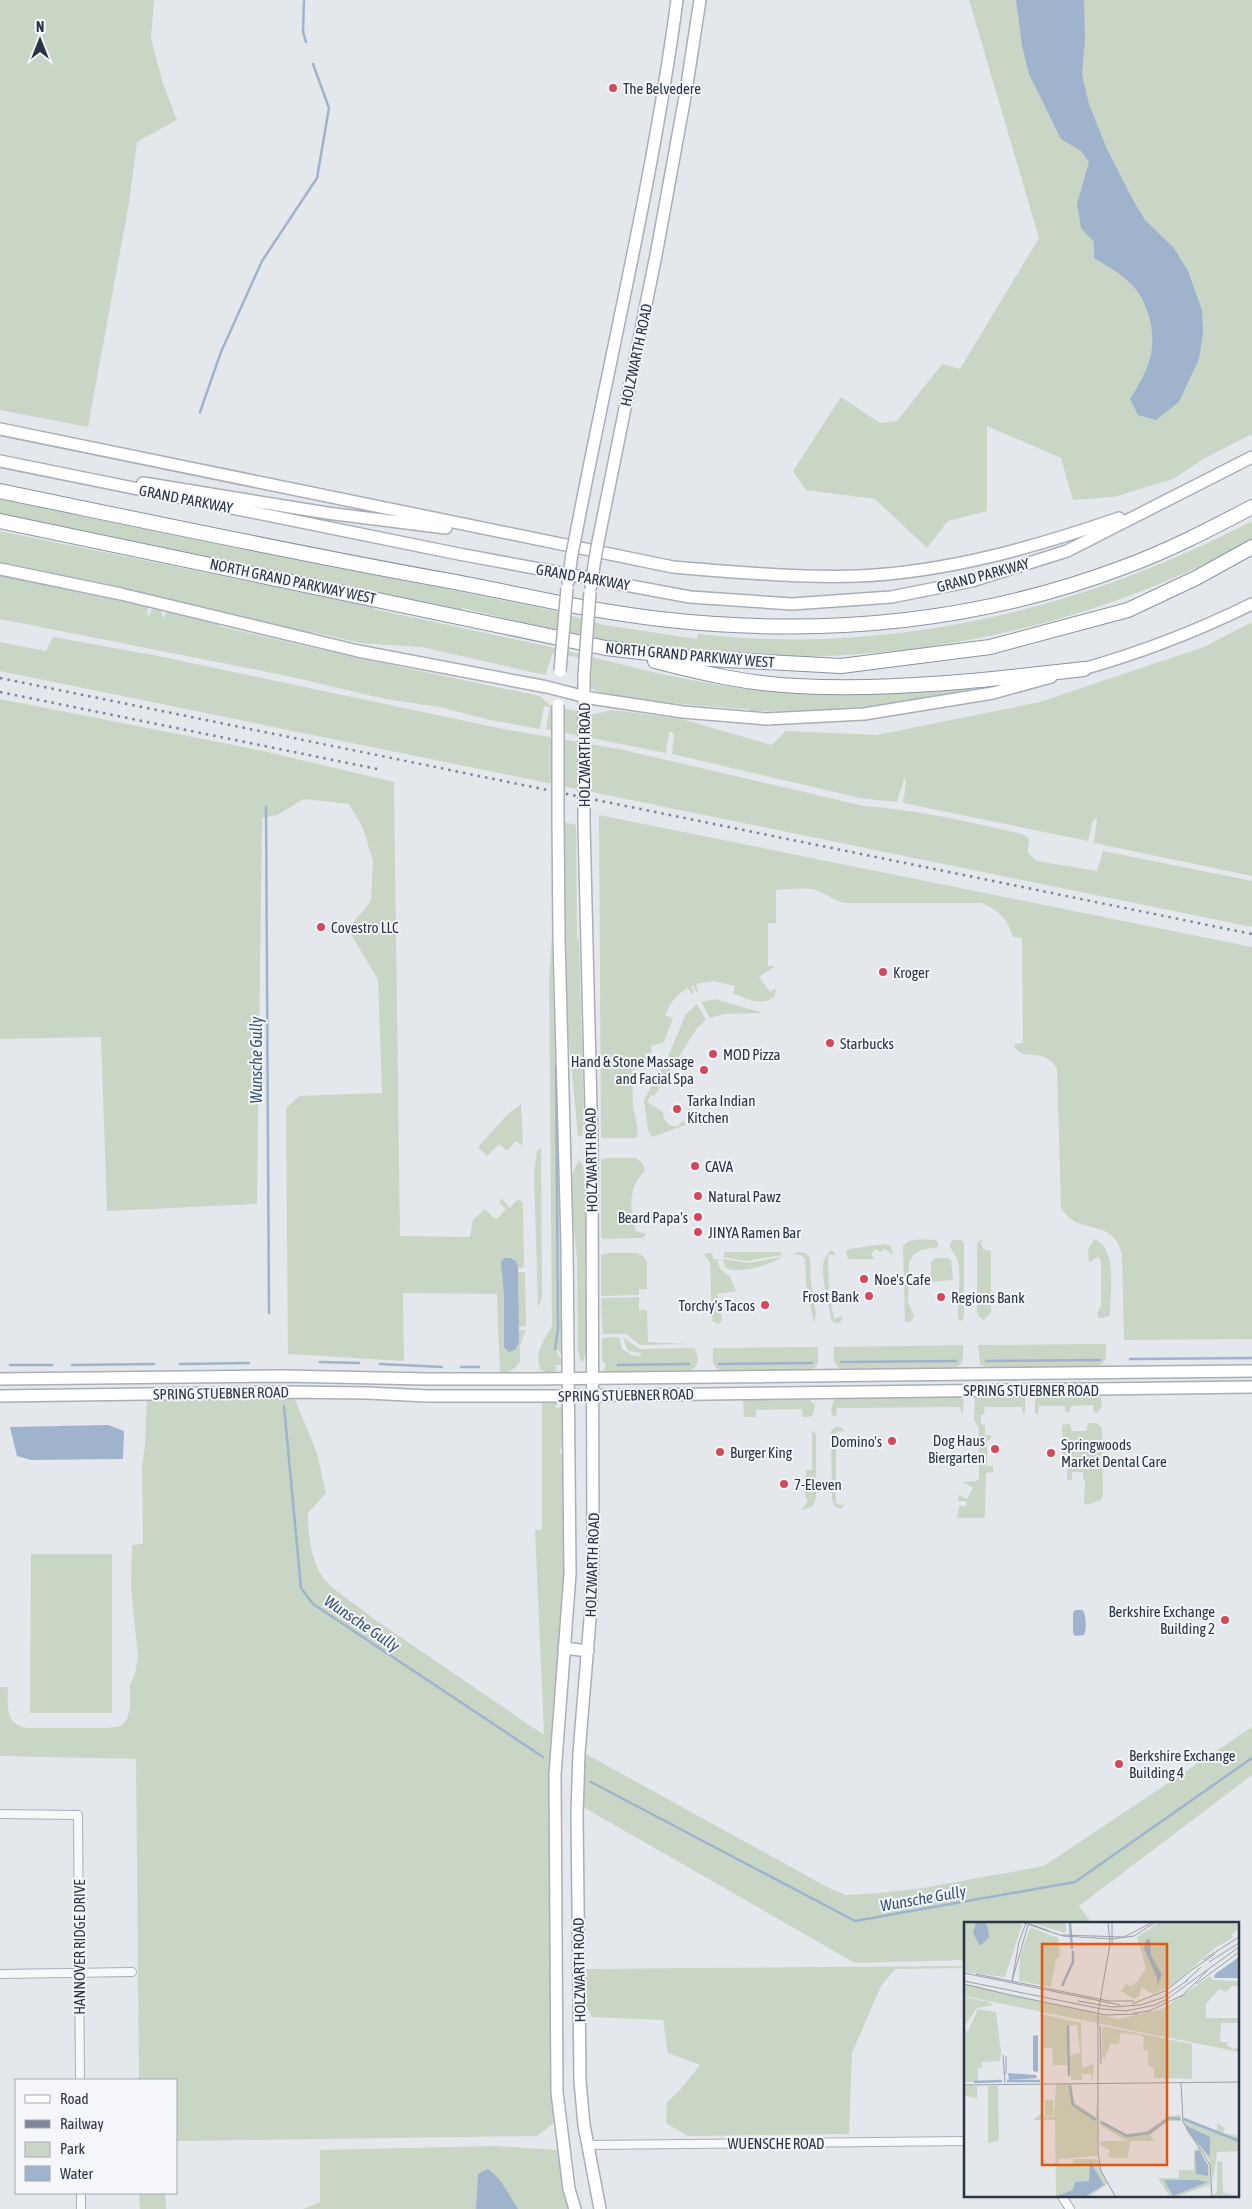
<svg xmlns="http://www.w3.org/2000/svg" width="1252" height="2209" viewBox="0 0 1252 2209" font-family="'Asap Condensed',sans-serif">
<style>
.green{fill:#c9d6c5}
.water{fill:#9fb4cc}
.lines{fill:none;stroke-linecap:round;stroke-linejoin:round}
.stream{stroke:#9fb4cc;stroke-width:2.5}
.street-casing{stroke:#a9aeb7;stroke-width:10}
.secondary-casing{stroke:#a9aeb7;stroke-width:14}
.highway-casing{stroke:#8b94a3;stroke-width:16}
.street{stroke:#f7f8fa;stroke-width:8}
.secondary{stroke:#fff;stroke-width:11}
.highway{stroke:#fff;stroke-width:14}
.rail{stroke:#7d8696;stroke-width:2.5;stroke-dasharray:2.5 5;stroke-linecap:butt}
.secondary-bridge-casing{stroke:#a9aeb7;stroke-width:14;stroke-linecap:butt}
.secondary-bridge{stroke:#fff;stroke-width:11}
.poi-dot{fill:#d1495b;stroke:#f4f6f9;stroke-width:2}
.labels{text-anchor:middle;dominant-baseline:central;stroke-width:4;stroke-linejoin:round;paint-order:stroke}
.poi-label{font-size:15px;fill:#2b3445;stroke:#f4f6f9;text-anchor:start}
.street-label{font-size:15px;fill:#2b3445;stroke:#f4f6f9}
.water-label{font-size:16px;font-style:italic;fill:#34527a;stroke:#f4f6f9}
.inset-river{fill:none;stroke:#9fb4cc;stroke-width:2.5}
.inset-road{fill:none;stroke:#9a9fa9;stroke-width:1}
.view{fill:#df570f;fill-opacity:0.15;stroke:#df570f;stroke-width:2.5}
.inset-edge{fill:none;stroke:#2b3445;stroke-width:2.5}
</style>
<rect width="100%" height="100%" fill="#e4e7ec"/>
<path class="green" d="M0,0H154L151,38L163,84L177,120L137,142L129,203L88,427L0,410Z
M969,0H1252V434L1205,458L1173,479L1114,497L1073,500L1061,458L987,426V511L948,521L927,548L875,499L806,490L793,471L841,397L880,423L897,421L942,364L960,369L1039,238Z
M0,499L551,610L604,625L697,639L698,634C890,656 1082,610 1252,521V540C1066,641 852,676 642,647C582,638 522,622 462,608L461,610L0,515Z
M0,531L374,607V609L551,647L656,673L718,685L854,693L969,689L970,691C897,706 824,712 750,711L749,709C726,708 601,699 591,688L592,660L553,653L545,675L421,647L360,643L313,632L312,634L130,591L0,563Z
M0,574L148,606L147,615L149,616L153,607L161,609L163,619L167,611L218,623V626L353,657L540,696L551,706L594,714L612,710L681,719L772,745L786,731L877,735L1040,702L1204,647L1252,622V876L1094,843L1097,818L1093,820L1088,841L903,803L906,780L904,779L897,802L860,798L672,754L674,735L672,732H669L666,753L546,729L550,707L544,706L540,729L490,720L440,707L385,699L283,675L0,619Z
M53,637L158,656L503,729L619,749L864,806C918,810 970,822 1022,834L1029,838L1028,853L1037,861L1097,871L1103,851L1252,881V927L0,671V642L46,651Z
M0,699L263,751L394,782L400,1236L470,1237L473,1220L485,1209L494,1218H498L506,1209L499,1202L502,1199L510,1208L517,1200L521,1201L523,1204L524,1267L516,1269L517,1272H525L526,1326L517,1327L518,1330H526L520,1345V1361L516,1367L506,1374H500L497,1294L403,1293L404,1361L288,1354L286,1108L299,1096L382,1093L378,980L348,929L371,901L373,861L363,828L349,804L304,799L277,815L262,818L257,1204L107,1211L101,1037L0,1039Z
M599,815L1252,947V1339L1124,1340L1122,1256C1115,1215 1076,1238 1061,1207L1057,1069C1045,1045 1019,1064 1014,1044L1023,1043L1022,938L1013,937C1008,920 999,909 981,903H845C834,901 827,894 816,890C804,887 788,889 776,890V923H768V966H775L759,977L770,992L776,988L775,996C763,1007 745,999 733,993L735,986L713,981L696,984L698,991L696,992L693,985L691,986L694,993L692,994L688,988C677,994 670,1003 665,1015L673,1018L664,1042L651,1046L652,1052L645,1054L648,1065L651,1064L649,1068L643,1069V1063H638V1069L632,1070L633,1106L638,1131L636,1138H601Z
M564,822L576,825L577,939L579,940L584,1124L582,1136H578L568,1031Z
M552,934L563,1356L558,1350H556L562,1361L561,1365H555L557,1370L551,1373L541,1370C533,1354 544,1340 552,1326L549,979Z
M715,999L760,1012V1013L724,1014L710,1018L701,1002Z
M697,1004L706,1020L697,1028L673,1066L666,1061L686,1014Z
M664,1063L672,1068L654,1096L651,1095L647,1102L663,1112L664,1119L670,1126H678L683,1121L686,1125L652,1137L648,1130L644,1100Z
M521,1104L523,1146L516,1141L507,1151L499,1144L487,1156L478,1147L508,1114Z
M541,1147L542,1297L538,1308L534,1174L537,1151Z
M608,1158H636L643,1164L645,1171C627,1187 630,1211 636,1231L646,1234L643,1238L604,1239L601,1237V1160Z
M579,1160L583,1166L586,1180L587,1345L583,1363L580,1360L578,1350L577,1258L572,1211V1184L573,1172Z
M983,1239L981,1243L983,1249L991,1251V1312L984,1320L979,1317L977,1311V1243Z
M1093,1239C1118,1246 1110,1291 1110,1312V1315L1104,1318H1099L1097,1313L1101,1306V1261L1098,1257L1089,1262L1088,1249L1093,1242Z
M935,1240L938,1242V1247L921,1250L913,1255L909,1263L908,1303L914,1315L912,1321L905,1322L903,1247C908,1237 925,1240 935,1240Z
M953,1240H961L964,1243V1315L963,1320L961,1321L958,1318C958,1301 961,1276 958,1261C956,1253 945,1247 953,1240Z
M883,1244L891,1246L893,1255L885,1249L881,1252L875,1249L871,1255L875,1259H849L847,1257L846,1251L849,1249Z
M832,1250L836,1255H828L829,1293L834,1319L842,1316V1320L839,1323L833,1322L831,1319C830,1303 813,1260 832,1250Z
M725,1252H780L782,1255L746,1261L723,1257Z
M797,1252L805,1253L810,1258L811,1284L816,1314L814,1323L806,1283L805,1259L801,1255H794Z
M608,1253H637L643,1256L647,1262V1289H639V1295L601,1296V1255Z
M707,1253H712L713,1259H718C717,1267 723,1273 730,1276L736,1291L717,1294L722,1320L719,1324L712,1321L710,1262L704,1255Z
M782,1257C772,1264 736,1276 725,1267L723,1259L748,1263Z
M936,1258H947L951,1260L953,1280L931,1282V1262Z
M639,1297V1310H647L648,1342L688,1344L640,1345L626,1334H603L601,1298Z
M619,1337L622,1349L633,1356H641V1353L628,1351L623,1337L640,1349L694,1348C700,1358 699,1369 686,1372H607L603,1369L606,1366L602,1360V1340L603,1338Z
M1106,1344C1106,1355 1108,1364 1096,1367L988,1369L980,1364L978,1345Z
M963,1345C963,1357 965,1364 953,1369L844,1370C832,1366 834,1357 834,1347Z
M818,1347V1362L815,1368L807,1370L724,1371C710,1368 713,1360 713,1348Z
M1090,1394L1101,1398L1102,1406L1098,1412L1094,1413L1093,1405L1071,1406L1069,1413L1065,1412V1406H1039L1038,1414L1035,1413V1399L1040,1395Z
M982,1395H1022L1025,1398V1413L1023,1414L1022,1407H985L984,1414L981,1415V1424L985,1426V1435H991V1439L987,1440V1466H993V1472L986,1473L985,1516L983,1518H957L959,1506H967L966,1501H958L959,1495L967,1499L973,1488L963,1482L977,1481L979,1478V1428L974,1420L975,1398Z
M957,1396L964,1400L962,1415L960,1407L837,1408L836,1416H833L831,1412L833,1401L841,1397Z
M294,1397L317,1453L326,1493L308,1513C308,1539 312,1571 333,1588C347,1599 361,1608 374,1619L544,1735L535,1530H542V1400L553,1401L558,1403L555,1407L557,1408L561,1407L563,1411L564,1445L560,1449V1453L564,1457L563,1596L550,1770L552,2091L555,2122L537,2136L176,2141V2080H139L136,1759L0,1756V1687H8C8,1705 4,1723 26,1728H108L121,1726L127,1719L130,1708V1685L135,1674L138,1657L131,1588L132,1545L143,1544L142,1465L145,1446L147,1400L150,1398Z
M743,1398H808L815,1405L813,1415L809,1417H803L802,1409L756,1410V1417H744Z
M1088,1423H1097L1102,1428L1103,1496L1101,1500L1087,1505L1084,1503L1085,1480L1083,1479V1472H1072V1480H1067V1467H1063L1062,1425L1070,1424L1072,1431H1086Z
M835,1427H841L844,1431L836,1432V1504L844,1505L841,1509L834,1506L832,1498L831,1431Z
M812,1431L816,1434V1499L812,1507L801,1510L808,1501L805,1497L804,1476H806V1470H812Z
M31,1554H112V1713H30Z
M1252,1727V1775L1079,1906L1092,1923H966V1960L855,1963L583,1807L584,1753L829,1888L846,1895L879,1893L923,1888L1044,1866Z
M966,1966V1968L895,1969L881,1986L852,2053L849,2134L688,2136L666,2123L667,2102L679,2091L700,2065L668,2053L663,2020L592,2017L585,2003L584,1970L588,1969Z
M495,2146L557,2150L570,2209H303L320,2202V2150Z
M139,2193H165L166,2209H140Z"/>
<path class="water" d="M1016,0H1084L1085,39L1082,75L1089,104L1107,149L1133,200L1145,220L1174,248L1188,271L1202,310L1203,333L1199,359L1179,402L1156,420L1138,415L1130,399C1138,386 1148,370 1151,354C1156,330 1147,298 1129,282C1119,272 1105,265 1094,258V242L1081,228L1077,204L1089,162L1081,151L1061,139L1029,74L1022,46Z
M504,1258H510L516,1261L518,1268L519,1343L515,1350L509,1352L504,1347V1294L501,1262Z
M108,1425L124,1431L123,1459L31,1460L17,1456L10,1427Z
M1075,1610H1083C1086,1616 1087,1629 1084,1635L1075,1636L1073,1633V1613Z
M488,2169L500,2180L518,2209H476L478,2174Z"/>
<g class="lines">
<path class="stream" d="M304,0L303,32L306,42
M200,412L221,352L262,261L317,178L329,108L313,64
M266,807L269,1313
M555,1349L558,1329L556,1067
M1130,1359L1252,1358
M986,1361L1100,1360
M320,1362L359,1363
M841,1362L956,1361
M180,1364L249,1363
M380,1364L442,1367
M719,1364L812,1363
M10,1365H52
M72,1365L154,1364
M618,1365L689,1364
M461,1367H479
M284,1406L301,1588L313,1604L543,1757
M591,1782L855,1921L1075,1882L1252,1758"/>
<defs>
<path id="street" d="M0,1814L78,1815L80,2080
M0,1974L132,1972
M587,2145L966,2141
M81,2193V2209
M1061,2195L1070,2209"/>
<path id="secondary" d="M0,429L673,567C735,572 797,578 859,576C948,572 1035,547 1119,518
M0,461L459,554L690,597L792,604L891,597L972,581L1067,551L1252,457
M143,483L327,513L446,528
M575,539C609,359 653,181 677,0
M598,542L657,250L686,91L700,0
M0,569L121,594L358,651L547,687L590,698L683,712L766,719L864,714L993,693L1051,677
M568,582L572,554
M591,586L595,559
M1076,671C1138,654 1195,632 1252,604
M584,676V703
M558,818L559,939L567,1244L570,1574L555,1774L557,2092L569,2189L575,2209
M584,823L592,1150L593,1554L591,1607L579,1753L577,1814L580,2081L584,2125L600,2209
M0,1379L283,1376L427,1379H529L1252,1371
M0,1396L283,1392L367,1393L427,1396H559L1252,1387
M564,1648L588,1651"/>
<path id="highway" d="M0,491C150,522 299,554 450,581C519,594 589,611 660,619C818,637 974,624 1124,567C1168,551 1210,529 1252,507
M0,521L606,648L692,658L841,666L990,647L1128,610L1196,578L1252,547
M655,661C701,673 749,684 797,686C893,691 988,680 1084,669"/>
</defs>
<use href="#street" class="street-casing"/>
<use href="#secondary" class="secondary-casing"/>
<use href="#highway" class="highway-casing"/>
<use href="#street" class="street"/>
<use href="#secondary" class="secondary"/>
<use href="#highway" class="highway"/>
<path class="rail" d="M0,678L1252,934
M0,692L382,770"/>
<defs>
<path id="secondary-bridge" d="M572,554L575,539
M595,559L598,542
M560,671L567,588
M584,676L590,592
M558,818V705
M584,823V710"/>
</defs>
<use href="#secondary-bridge" class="secondary-bridge-casing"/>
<use href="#secondary-bridge" class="secondary-bridge"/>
</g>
<g class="poi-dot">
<circle cx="613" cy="88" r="5"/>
<circle cx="321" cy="927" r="5"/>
<circle cx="883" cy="972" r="5"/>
<circle cx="830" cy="1043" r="5"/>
<circle cx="713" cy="1054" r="5"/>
<circle cx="704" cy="1070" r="5"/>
<circle cx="677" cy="1109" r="5"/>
<circle cx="695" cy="1166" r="5"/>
<circle cx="698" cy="1196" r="5"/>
<circle cx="698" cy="1217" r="5"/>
<circle cx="698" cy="1232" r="5"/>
<circle cx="864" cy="1279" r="5"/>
<circle cx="869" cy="1296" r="5"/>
<circle cx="941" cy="1297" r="5"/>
<circle cx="765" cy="1305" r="5"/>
<circle cx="892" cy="1441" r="5"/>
<circle cx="995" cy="1449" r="5"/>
<circle cx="720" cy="1452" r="5"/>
<circle cx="1051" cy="1453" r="5"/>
<circle cx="784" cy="1484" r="5"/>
<circle cx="1225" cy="1620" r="5"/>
<circle cx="1119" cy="1764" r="5"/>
</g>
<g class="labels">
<g class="poi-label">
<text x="623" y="88">The Belvedere</text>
<text x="331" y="927">Covestro LLC</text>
<text x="893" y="972">Kroger</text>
<text x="840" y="1043">Starbucks</text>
<text x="723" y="1054">MOD Pizza</text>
<text x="694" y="1061" text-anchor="end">Hand &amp; Stone Massage<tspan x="694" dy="17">and Facial Spa</tspan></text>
<text x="687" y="1100">Tarka Indian<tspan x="687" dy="17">Kitchen</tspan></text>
<text x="705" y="1166">CAVA</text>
<text x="708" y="1196">Natural Pawz</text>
<text x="688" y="1217" text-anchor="end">Beard Papa's</text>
<text x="708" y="1232">JINYA Ramen Bar</text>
<text x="874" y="1279">Noe's Cafe</text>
<text x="859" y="1296" text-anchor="end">Frost Bank</text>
<text x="951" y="1297">Regions Bank</text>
<text x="755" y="1305" text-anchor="end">Torchy's Tacos</text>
<text x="985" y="1440" text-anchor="end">Dog Haus<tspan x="985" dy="17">Biergarten</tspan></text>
<text x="882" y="1441" text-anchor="end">Domino's</text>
<text x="1061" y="1444">Springwoods<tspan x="1061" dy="17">Market Dental Care</tspan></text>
<text x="730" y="1452">Burger King</text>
<text x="794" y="1484">7-Eleven</text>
<text x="1215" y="1611" text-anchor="end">Berkshire Exchange<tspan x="1215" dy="17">Building 2</tspan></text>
<text x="1129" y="1755">Berkshire Exchange<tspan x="1129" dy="17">Building 4</tspan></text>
</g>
<g class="street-label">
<text transform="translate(636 355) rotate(-78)">HOLZWARTH ROAD</text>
<text transform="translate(186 499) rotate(11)">GRAND PARKWAY</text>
<text transform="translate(983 575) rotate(-15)">GRAND PARKWAY</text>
<text transform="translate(583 577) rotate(10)">GRAND PARKWAY</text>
<text transform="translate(293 581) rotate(12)">NORTH GRAND PARKWAY WEST</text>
<text transform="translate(690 655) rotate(5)">NORTH GRAND PARKWAY WEST</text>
<text transform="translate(584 755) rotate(-90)">HOLZWARTH ROAD</text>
<text transform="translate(591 1160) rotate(-91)">HOLZWARTH ROAD</text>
<text x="1031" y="1390">SPRING STUEBNER ROAD</text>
<text transform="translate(221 1393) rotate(-1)">SPRING STUEBNER ROAD</text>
<text transform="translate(626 1395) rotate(-1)">SPRING STUEBNER ROAD</text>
<text transform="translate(592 1565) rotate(-88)">HOLZWARTH ROAD</text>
<text transform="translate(79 1947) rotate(-90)">HANNOVER RIDGE DRIVE</text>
<text transform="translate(579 1970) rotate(-91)">HOLZWARTH ROAD</text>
<text x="776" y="2143">WUENSCHE ROAD</text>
</g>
<g class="water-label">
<text transform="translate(256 1060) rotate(-90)">Wunsche Gully</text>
<text transform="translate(362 1623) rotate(34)">Wunsche Gully</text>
<text transform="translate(923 1898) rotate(-10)">Wunsche Gully</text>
</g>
</g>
<g transform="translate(964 1922)">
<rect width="275" height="275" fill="#e4e7ec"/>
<path d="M0,1H55L58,3L41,55L0,50L3,49L0,48ZM68,1H101L102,8L101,11ZM194,1H268L275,3V6L268,12L269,16L252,25L209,63L189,72L177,65L176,73L170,77L157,69L162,62L167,64L174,59L182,46L173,15ZM66,5L94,16L96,34L92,37L87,65L55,59L56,35ZM246,54L249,58L275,59V64H268L262,70L255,67L242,82V96H275V101H257L256,120H267L262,122L269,127L275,125V130L0,74V62L155,97L198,87ZM0,75L25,80L29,83L13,86L0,105ZM14,87L32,90L37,129L36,139L18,140V145L14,146V159L39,160H0V110L4,109ZM77,92L117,101L118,146L130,142L128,160L127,152H118V158H107L106,133L116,131L113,103L104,104V143H89L88,126H77ZM138,104L228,122V157L190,156V147L184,143V129L179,127L180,116L176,113L156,111L155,122H146L141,136H138ZM107,162L110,180L132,195L134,163L133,234L94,237L95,244L108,243L110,237H133L143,262L126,274H92L91,198H69L78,191L80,195H90L92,163ZM0,164H13V177L0,173ZM24,164H34L35,219L24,221ZM81,178H89V194H81ZM217,193V199H204L186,213L190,219H167L163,236H147L144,232L147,229L136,223L137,219H163L136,203V198L162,212L182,209L205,194ZM218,195L253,209V201L261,206L259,211L275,214V229L253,230L249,259L245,238L223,210ZM234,226L245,245L247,272L245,263L214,274H205L194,256H215V248H230V228ZM258,239L259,271L275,274H249L253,270V240Z" fill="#c9d6c5"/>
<path d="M12,1H22L24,6L25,15L16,24L9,11ZM182,17H186L187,33L198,53L193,64V55L180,27ZM275,35V56H250L251,52ZM74,113V149L73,150L69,149V114ZM44,151L72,153L73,156L45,158ZM221,203L246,215V235L231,218ZM235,228L244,243V254L232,252L231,230ZM126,239L140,263L122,274H93L109,268L111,260L125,259ZM200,258H233L244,260L209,274Z" fill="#9fb4cc"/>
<path class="inset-river" d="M106,1L108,27M98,64L109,40V29M104,103L105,154M43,159H76M10,160L38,159M106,164L109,183L132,198M220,197L275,219M137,200L163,214L185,211L205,196L216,197"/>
<path class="inset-road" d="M60,1L99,14L148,17L170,14L190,1M64,1L85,9M144,1L146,22L134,91V231L137,249L151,274M148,1V23M98,13L160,15L187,1M239,38L275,15M245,40L275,21M229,47L251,32M0,51L156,83M12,52L145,79H170M0,59L138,87L162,89L191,83L203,77L275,25M48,59L64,3M48,59L55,20L62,1M221,60L237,45M0,62L46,73M232,62L275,30M46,73L142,93L174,92M217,75L243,49M114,79L148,85L176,83L198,76L224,58M168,82L203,68L230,46M185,89L219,73M169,91L186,89M136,104L137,142M39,133L41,161M42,152V134M217,160L219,200L246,243L248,274M0,163L275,160"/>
<path class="view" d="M78,22H203V243H78Z"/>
<rect width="275" height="275" class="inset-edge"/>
</g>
<rect x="15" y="2079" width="162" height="115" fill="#f4f6f9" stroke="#a4a8b1"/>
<rect x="25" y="2095" width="25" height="8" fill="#ffffff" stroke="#a4a8b1"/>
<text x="60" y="2104" font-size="15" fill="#2b3445">Road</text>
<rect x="25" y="2120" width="25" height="8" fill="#7d8696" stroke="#a4a8b1"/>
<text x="60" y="2129" font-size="15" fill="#2b3445">Railway</text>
<rect x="25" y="2142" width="25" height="15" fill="#c9d6c5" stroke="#a4a8b1"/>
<text x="60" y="2154" font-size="15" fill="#2b3445">Park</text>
<rect x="25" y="2166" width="25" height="15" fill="#9fb4cc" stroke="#a4a8b1"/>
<text x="60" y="2179" font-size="15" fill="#2b3445">Water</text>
<g transform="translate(40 40)" stroke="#f4f6f9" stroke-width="4" paint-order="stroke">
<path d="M0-4L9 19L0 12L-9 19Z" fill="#2b3445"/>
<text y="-8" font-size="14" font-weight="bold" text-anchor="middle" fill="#2b3445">N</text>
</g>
</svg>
